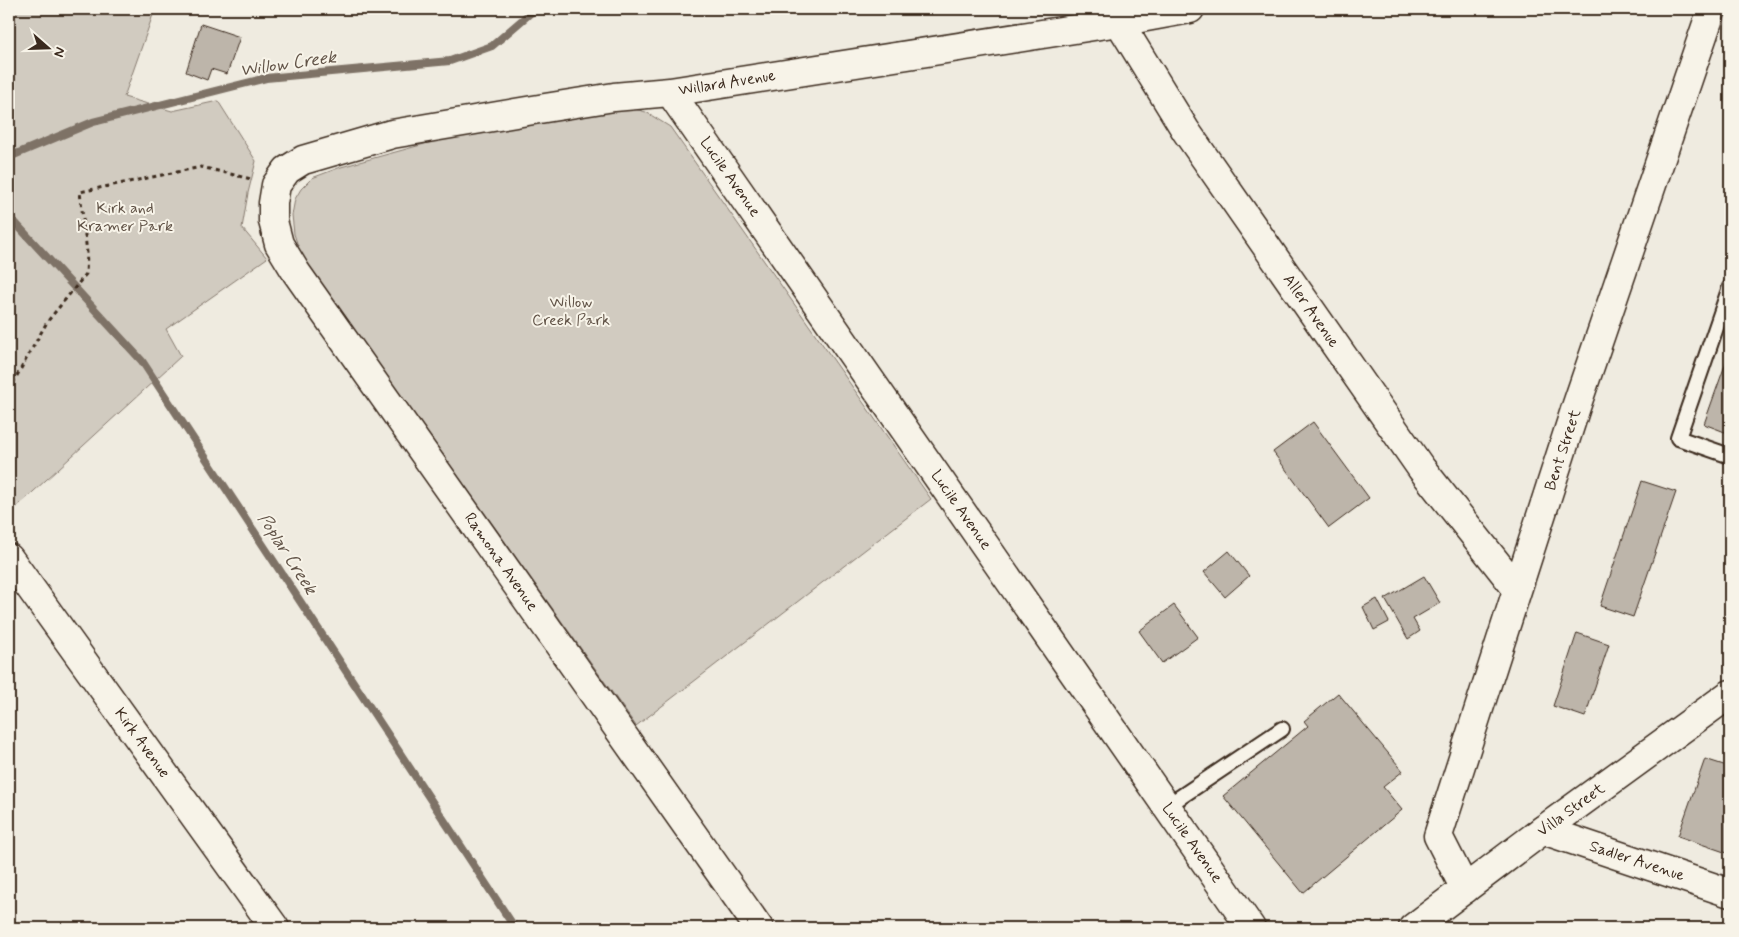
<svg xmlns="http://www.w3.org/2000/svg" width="1739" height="937" viewBox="0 0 1739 937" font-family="Mynerve,sans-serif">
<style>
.green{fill:#d1cbc0;stroke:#867a6f}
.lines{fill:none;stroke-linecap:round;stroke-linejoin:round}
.stream{stroke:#7e7266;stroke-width:8}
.building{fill:#bdb5aa;stroke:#3b2a1e}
.service-casing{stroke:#3b2a1e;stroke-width:18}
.minor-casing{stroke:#3b2a1e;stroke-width:31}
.primary-casing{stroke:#3b2a1e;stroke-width:31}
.path{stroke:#3b2a1e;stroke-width:3;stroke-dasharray:4 4;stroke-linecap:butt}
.service{stroke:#f7f3e8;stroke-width:14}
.minor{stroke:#f7f3e8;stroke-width:28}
.primary{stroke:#f7f3e8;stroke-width:28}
.labels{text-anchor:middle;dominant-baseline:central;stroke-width:4;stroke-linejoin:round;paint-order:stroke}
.street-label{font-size:16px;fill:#3b2a1e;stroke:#f7f3e8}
.park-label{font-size:16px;fill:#605246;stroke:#f7f3e8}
.water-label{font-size:18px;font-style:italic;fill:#625448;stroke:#f7f3e8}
</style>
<rect width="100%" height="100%" fill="#efebe0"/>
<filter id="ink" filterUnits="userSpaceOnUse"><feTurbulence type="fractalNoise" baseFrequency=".02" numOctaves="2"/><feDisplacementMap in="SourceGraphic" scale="10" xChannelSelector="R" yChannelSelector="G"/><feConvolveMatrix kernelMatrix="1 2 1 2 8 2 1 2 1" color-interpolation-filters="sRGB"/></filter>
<g filter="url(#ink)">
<path class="green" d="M9,9H155L124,97L172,111L218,101L256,161L248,193L242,228L267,258L166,329L181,356L9,514Z
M627,107L646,112L670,127L931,499L636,726L301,255L294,234L292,215L295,199L301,189L312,178L341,167L450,137Z"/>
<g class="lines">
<path class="stream" d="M9,157L93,122L266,78L450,61L492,46L535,9
M9,216L142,361L515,928"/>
</g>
<path class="building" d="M201,24L240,37L227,74L211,69L207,80L186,72Z
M1730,351V434L1704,424Z
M1313,422L1369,498L1329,528L1273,452Z
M1642,481L1676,492L1633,617L1600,606Z
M1229,551L1249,576L1225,597L1204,572Z
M1424,576L1440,603L1413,619L1420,631L1408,639L1385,599Z
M1377,599L1389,622L1374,630L1363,607Z
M1174,605L1198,637L1162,663L1139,631Z
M1577,633L1609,644L1585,717L1553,706Z
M1338,693L1403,771L1383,787L1402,810L1303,893L1223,796L1308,726L1304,721Z
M1705,759L1730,767V854L1678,836Z"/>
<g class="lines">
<defs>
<path id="service" d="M1730,287L1678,438L1730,456
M1167,806L1282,729"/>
<path id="minor" d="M1119,22L1186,131L1421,468L1517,589
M670,92L1251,928
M9,558L275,928
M1543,830L1730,893
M1465,889L1438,836L1576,407L1712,9
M759,928L296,272L279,244L273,221V203L276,185L287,170L303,160L392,134L545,108L614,97L670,92L1119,22L1190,9"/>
<path id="primary" d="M1413,928L1543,830L1730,694"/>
</defs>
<use href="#service" class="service-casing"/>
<use href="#minor" class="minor-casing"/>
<use href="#primary" class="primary-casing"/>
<path class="path" d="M9,390L47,322L86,274L87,253L80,192L201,167L251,179"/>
<use href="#service" class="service"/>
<use href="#minor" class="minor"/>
<use href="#primary" class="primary"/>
</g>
</g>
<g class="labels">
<g class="street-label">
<text transform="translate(727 83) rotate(-9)">Willard Avenue</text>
<text transform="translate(730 177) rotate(55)">Lucile Avenue</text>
<text transform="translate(1311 311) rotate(55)">Aller Avenue</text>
<text transform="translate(1563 450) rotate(-72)">Bent Street</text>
<text transform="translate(961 510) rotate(55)">Lucile Avenue</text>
<text transform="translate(501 562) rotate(55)">Ramona Avenue</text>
<text transform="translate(142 743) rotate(54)">Kirk Avenue</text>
<text transform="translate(1571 810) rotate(-36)">Villa Street</text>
<text transform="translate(1192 843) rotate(55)">Lucile Avenue</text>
<text transform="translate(1637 861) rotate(18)">Sadler Avenue</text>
</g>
<g class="park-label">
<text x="125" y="208">Kirk and<tspan x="125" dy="18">Kramer Park</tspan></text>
<text x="571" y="302">Willow<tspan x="571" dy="18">Creek Park</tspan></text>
</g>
<g class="water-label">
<text transform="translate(288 64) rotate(-8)">Willow Creek</text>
<text transform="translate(287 554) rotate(57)">Poplar Creek</text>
</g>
</g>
<rect width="1739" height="937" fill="none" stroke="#f7f3e8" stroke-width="30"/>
<rect x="15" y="15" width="1709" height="907" fill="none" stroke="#3b2a1e" stroke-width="2" filter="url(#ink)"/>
<g transform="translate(48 48) rotate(110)" stroke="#f7f3e8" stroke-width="4" paint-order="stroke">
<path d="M0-4L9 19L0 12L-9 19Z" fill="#3b2a1e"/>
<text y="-8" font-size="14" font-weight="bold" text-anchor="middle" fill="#3b2a1e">N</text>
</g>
</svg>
